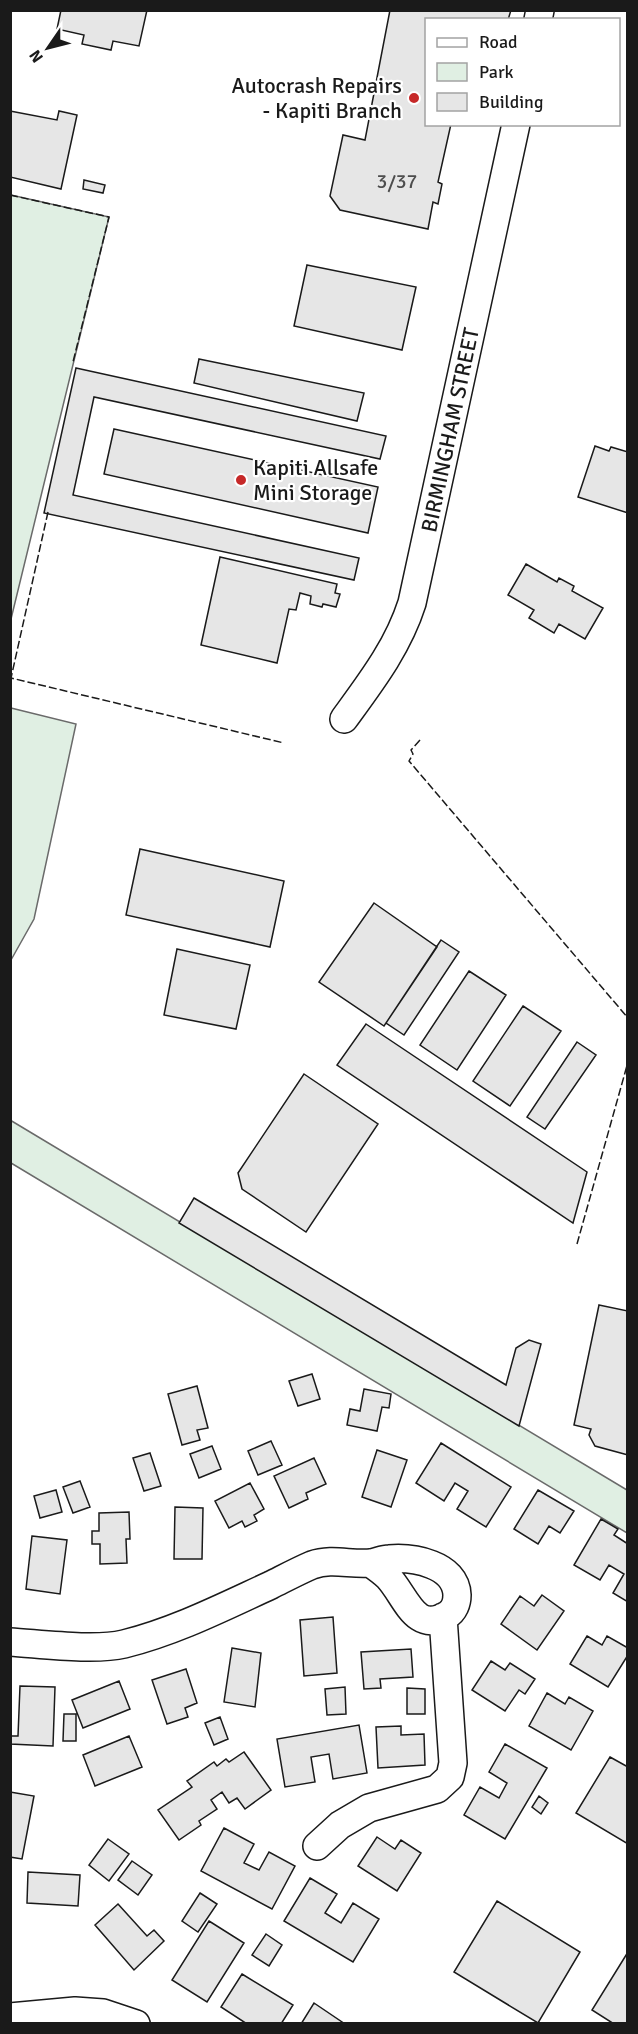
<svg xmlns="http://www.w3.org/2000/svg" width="638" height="2034" viewBox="0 0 638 2034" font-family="Signika,sans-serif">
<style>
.green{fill:#e0efe3;stroke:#6a6a6a;stroke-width:1.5}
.building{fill:#e6e6e6;stroke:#1a1a1a;stroke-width:1.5}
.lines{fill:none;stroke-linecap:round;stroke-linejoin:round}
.minor-casing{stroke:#1a1a1a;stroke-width:30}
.minor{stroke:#fff;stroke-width:27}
.fence{stroke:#1a1a1a;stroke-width:1.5;stroke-dasharray:8 3;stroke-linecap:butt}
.poi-dot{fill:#c62828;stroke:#fff;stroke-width:2}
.labels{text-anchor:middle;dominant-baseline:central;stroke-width:4.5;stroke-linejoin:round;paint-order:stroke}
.number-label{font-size:20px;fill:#4d4d4d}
.poi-label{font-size:22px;fill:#1a1a1a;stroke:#fff;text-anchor:end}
.street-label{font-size:22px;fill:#1a1a1a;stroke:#fff}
</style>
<rect width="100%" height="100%" fill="#fff"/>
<path class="green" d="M11,195L109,217L11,619L10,195Z
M11,708L76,724L34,919L11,960Z
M10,1120L627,1490V1533L11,1163Z"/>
<path class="building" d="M61,10H147L139,46L113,41L111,50L82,44L84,35L57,29Z
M390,10H511L508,20H426V124H451L438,182L442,184L438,204L433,202L428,229L340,210L330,196L343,135L365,140Z
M10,111L57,120L59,111L77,115L61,189L10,177Z
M84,180L105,185L103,193L83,189Z
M307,265L416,287L402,350L294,326Z
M199,359L364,393L357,421L194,383Z
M76,368L386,436L380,459L94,397L73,495L359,558L354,580L44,513Z
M114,429L378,487L368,533L104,474Z
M595,446L609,451L611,447L628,452V513L578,497Z
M220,557L337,584L335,593L340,594L336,607L323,604L322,607L310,604L311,596L300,593L296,610L289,609L277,663L201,645Z
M526,564L557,582L559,578L574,586L572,591L603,608L585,639L559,624L554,633L529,618L534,610L508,595Z
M140,849L284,881L270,947L126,915Z
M374,903L437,947L384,1026L319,982Z
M441,940L459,952L404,1035L386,1023Z
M177,949L250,965L236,1029L164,1015Z
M469,971L506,995L457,1070L420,1045Z
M523,1006L561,1031L510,1106L473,1081Z
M366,1024L587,1172L573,1223L337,1065Z
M577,1042L596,1055L545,1129L527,1117Z
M304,1074L378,1124L306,1232L242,1189L238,1173Z
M194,1198L506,1385L516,1348L529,1340L541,1344L519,1426L179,1223Z
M599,1305L628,1311V1455L595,1446L589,1435L591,1429L574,1425Z
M312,1374L320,1399L298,1406L289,1381Z
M197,1386L208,1428L197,1430L200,1440L182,1445L168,1394Z
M364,1389L391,1394L389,1408L382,1407L377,1431L347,1425L350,1409L360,1411Z
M271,1441L282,1465L258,1475L248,1451Z
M441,1443L511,1487L486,1527L457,1509L468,1491L455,1483L444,1501L416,1483Z
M212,1446L221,1469L199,1478L190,1454Z
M377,1450L407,1460L391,1507L362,1497Z
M150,1453L161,1486L144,1491L133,1458Z
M314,1458L326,1484L306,1493L308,1499L289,1508L274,1476Z
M80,1481L90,1507L73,1513L63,1487Z
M250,1483L264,1509L254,1515L257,1521L245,1527L242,1521L229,1528L215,1501Z
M56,1490L62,1512L40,1518L34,1496Z
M538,1490L574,1511L560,1533L549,1526L538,1544L514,1529Z
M175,1507L203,1508L202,1559H174Z
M129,1512L130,1539H126L127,1563L100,1564V1544H92V1531H99V1513Z
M601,1519L618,1529L614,1535L628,1544V1602L613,1593L624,1574L609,1565L600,1580L574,1565Z
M32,1536L67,1540L60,1594L26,1589Z
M542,1595L564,1611L537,1650L501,1624L520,1596L534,1606Z
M333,1617L337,1673L304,1676L300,1620Z
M587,1636L602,1645L607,1636L628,1648V1655L608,1687L570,1664Z
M232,1648L261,1653L255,1707L224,1702Z
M411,1649L413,1677L380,1679L381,1688L364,1689L361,1652Z
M491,1661L505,1670L510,1663L535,1679L525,1694L519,1690L505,1711L472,1690Z
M186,1669L197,1703L185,1708L188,1717L167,1724L152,1680Z
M119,1681L130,1709L83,1728L72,1700Z
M20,1686L55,1687L53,1746L10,1744V1736H18Z
M345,1687L346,1714L327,1715L325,1689Z
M407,1688L425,1689V1714H407Z
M547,1693L565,1704L569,1697L593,1711L571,1750L529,1726Z
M64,1714H76V1741H63Z
M220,1717L228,1739L214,1745L205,1723Z
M359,1725L367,1773L333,1779L329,1754L311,1757L315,1782L285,1787L277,1739Z
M401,1726V1735L424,1734L425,1765L378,1768L376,1727Z
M129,1736L142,1767L95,1786L83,1755Z
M505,1744L547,1768L505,1839L464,1815L480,1787L499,1798L507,1783L489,1772Z
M244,1752L271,1790L245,1809L237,1798L229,1803L222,1792L211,1800L217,1809L199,1821L201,1825L179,1840L158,1810L192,1787L187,1781L214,1762L217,1766L226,1759L229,1762Z
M610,1757L628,1767V1844L576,1813Z
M10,1792L34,1796L22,1859L10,1857Z
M539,1796L548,1803L541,1814L532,1807Z
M224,1828L254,1844L244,1863L259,1870L269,1852L295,1866L272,1909L201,1871Z
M377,1837L395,1849L401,1840L421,1853L397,1891L358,1866Z
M108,1839L129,1854L109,1881L89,1865Z
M132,1861L152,1875L138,1895L118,1880Z
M28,1872L80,1875L78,1906L27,1903Z
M310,1878L337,1894L325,1913L341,1923L353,1903L379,1919L353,1962L284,1921Z
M200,1893L217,1904L198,1932L182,1921Z
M497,1901L580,1952L538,2023L454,1972Z
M118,1904L147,1936L154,1930L164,1941L134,1970L95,1925Z
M209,1921L244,1943L207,2002L172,1980Z
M266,1934L282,1945L269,1966L252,1955Z
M628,1952V2024H614L592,2010Z
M242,1974L293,2005L281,2024H247L221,2007Z
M314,2003L345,2024H301Z"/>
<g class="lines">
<defs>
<path id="minor" d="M538,20L540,10
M344,719C371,682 398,647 412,603L516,124
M10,1642C42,1644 94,1651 124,1644C176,1631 223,1607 271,1585C285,1578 298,1571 312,1565C332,1558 351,1565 371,1563C377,1562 383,1559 389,1559C413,1557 456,1564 457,1595C457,1603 454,1611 447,1615C415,1635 406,1596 388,1577C383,1572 376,1567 370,1563
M317,1846L340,1825L369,1808L437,1789L450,1777L453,1763L443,1617
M10,2017L75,2011L103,2013L136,2024"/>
</defs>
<use href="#minor" class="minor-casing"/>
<use href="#minor" class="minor"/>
<path class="fence" d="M10,195L109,217L73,362
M48,512L11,678L284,743
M420,740L411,750L413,754L409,761L628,1018
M577,1244L628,1062"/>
</g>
<g class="poi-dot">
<circle cx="414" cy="98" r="6"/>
<circle cx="241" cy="480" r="6"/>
</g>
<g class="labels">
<g class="number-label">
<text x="397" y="181">3/37</text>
</g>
<g class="poi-label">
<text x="402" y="85">Autocrash Repairs<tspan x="402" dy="25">- Kapiti Branch</tspan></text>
<text x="253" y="467" text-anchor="start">Kapiti Allsafe<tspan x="253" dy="25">Mini Storage</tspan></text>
</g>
<g class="street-label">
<text transform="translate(450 430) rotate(-78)">BIRMINGHAM STREET</text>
</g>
</g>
<rect width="638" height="2034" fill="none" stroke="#1a1a1a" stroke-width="24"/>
<rect x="425" y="18" width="195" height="108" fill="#ffffff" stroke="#a3a3a3" stroke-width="1.5"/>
<rect x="437" y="38" width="30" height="9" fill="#ffffff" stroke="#a3a3a3" stroke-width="1.5"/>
<text x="479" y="48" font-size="18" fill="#1a1a1a">Road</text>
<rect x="437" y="63" width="30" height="18" fill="#e0efe3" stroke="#a3a3a3" stroke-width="1.5"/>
<text x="479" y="78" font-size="18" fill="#1a1a1a">Park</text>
<rect x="437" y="93" width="30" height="18" fill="#e6e6e6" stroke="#a3a3a3" stroke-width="1.5"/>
<text x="479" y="108" font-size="18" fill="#1a1a1a">Building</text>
<g transform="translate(48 48) rotate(235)" stroke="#ffffff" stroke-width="4.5" paint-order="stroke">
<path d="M0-4.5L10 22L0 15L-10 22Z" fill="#1a1a1a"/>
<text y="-9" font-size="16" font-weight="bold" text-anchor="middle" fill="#1a1a1a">N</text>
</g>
</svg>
